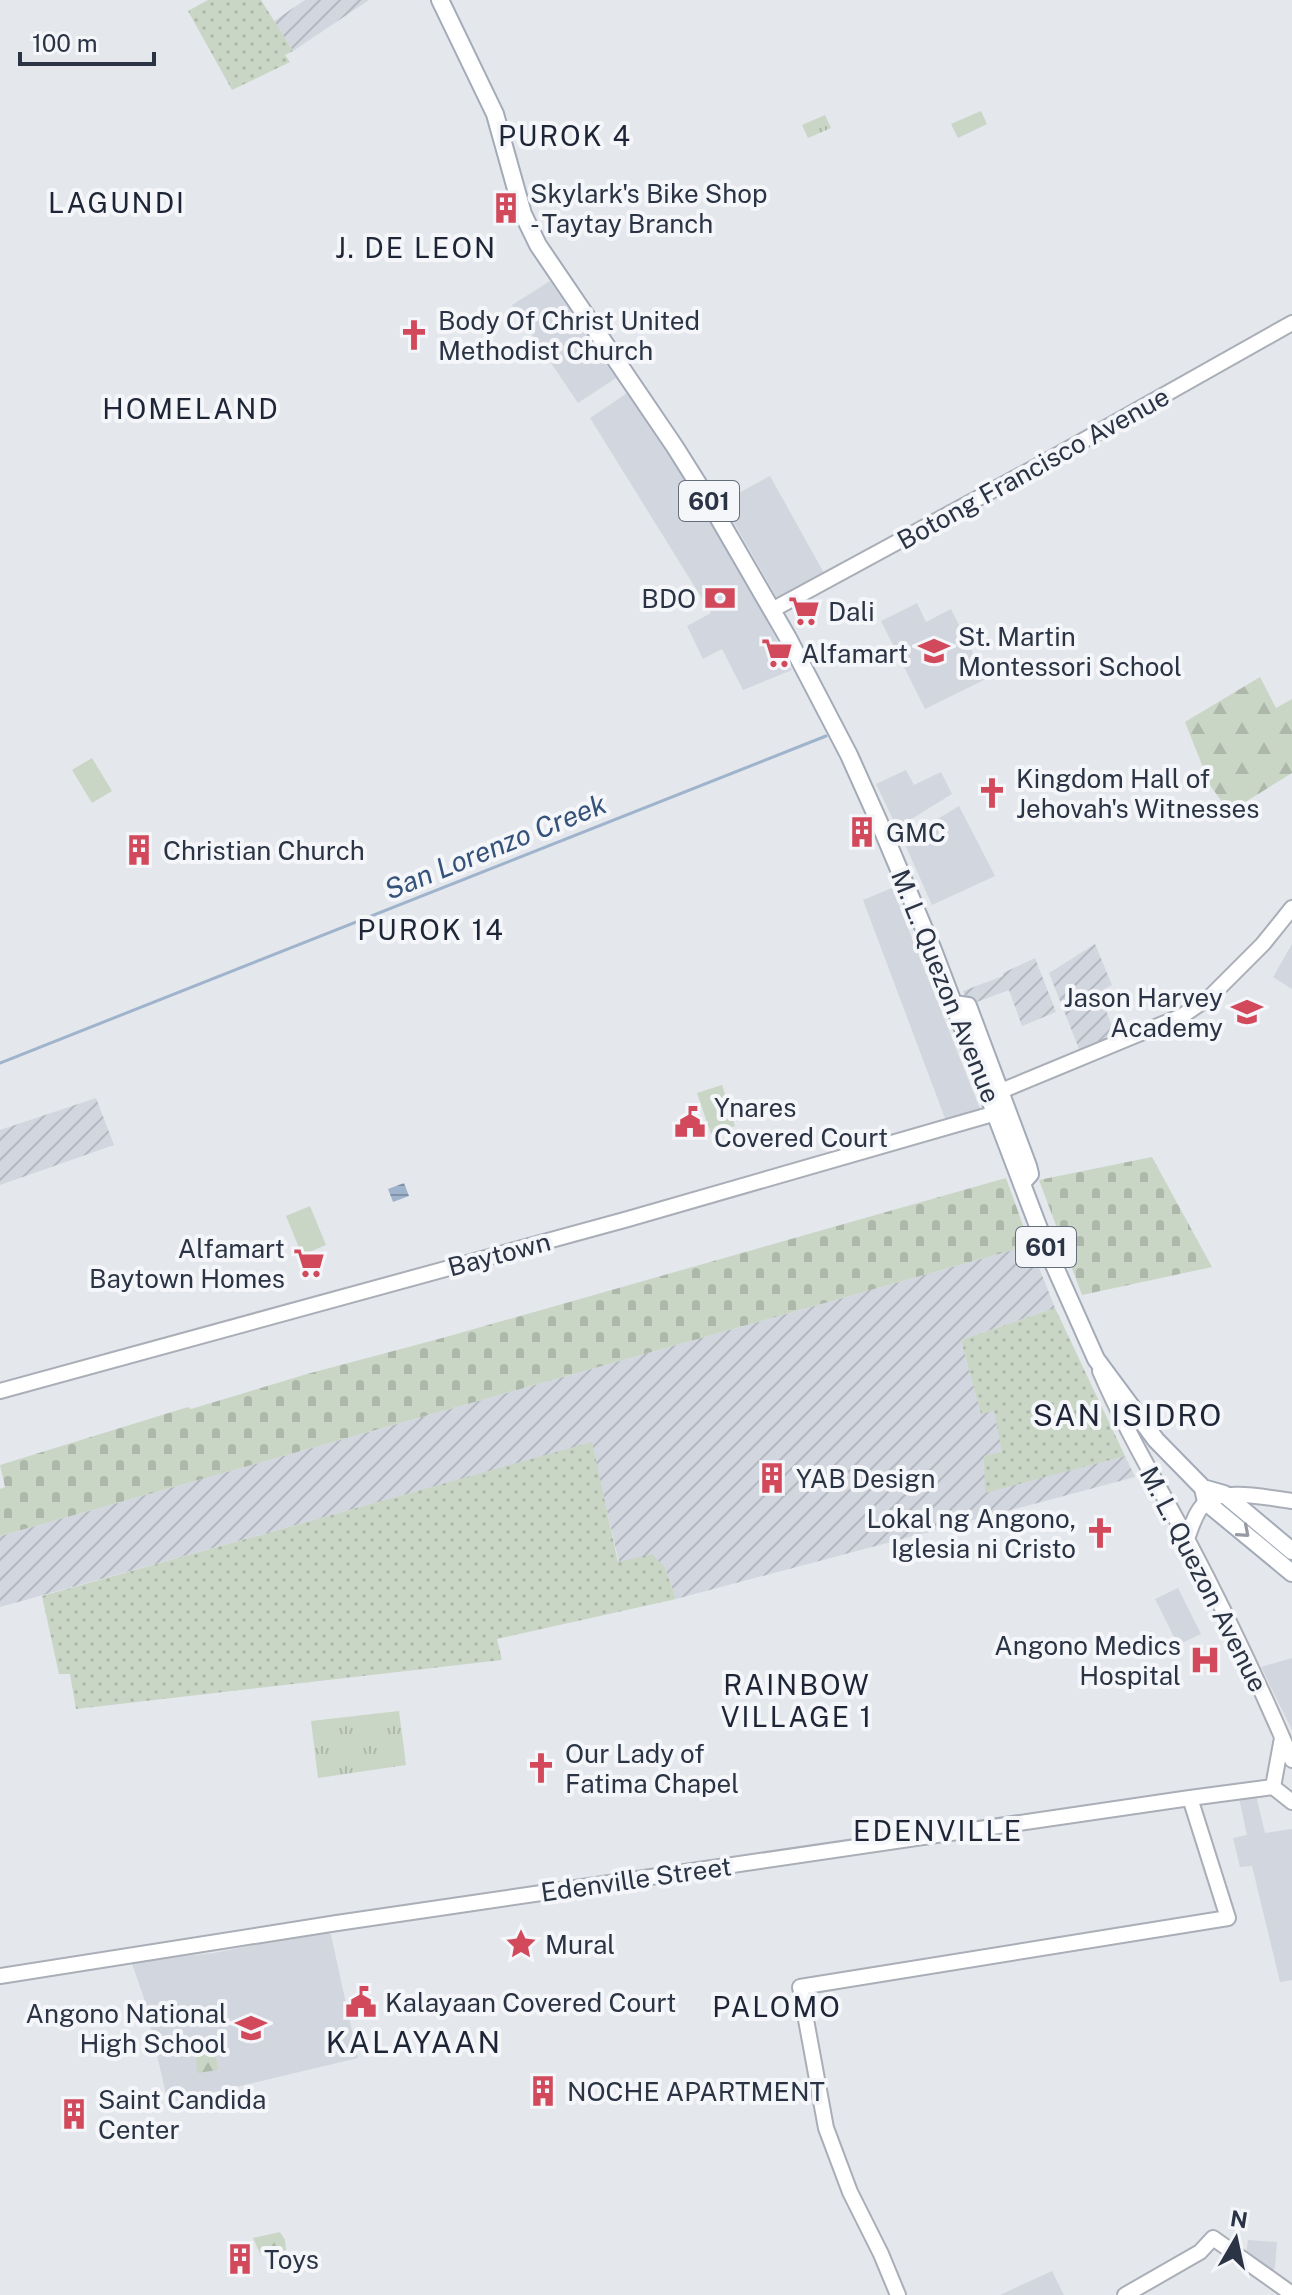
<svg xmlns="http://www.w3.org/2000/svg" width="1292" height="2295" viewBox="0 0 1292 2295" font-family="'Public Sans',sans-serif">
<style>
.built{fill:#d2d6de}
.industrial{fill:url(#industrial-furrows)}
.grass{fill:url(#grass-dots)}
.forest{fill:url(#forest-firs)}
.cemetery{fill:url(#cemetery-stones)}
.park{fill:url(#park-tufts)}
.pitch{fill:#c9d6c5}
.water{fill:url(#water-rules)}
.lines{fill:none;stroke-linecap:round;stroke-linejoin:round}
.stream{stroke:#9fb4cc;stroke-width:3}
.secondary-casing{stroke:#a9aeb7;stroke-width:18}
.primary-casing{stroke:#a3abb8;stroke-width:20}
.secondary{stroke:#fff;stroke-width:14}
.primary{stroke:#fff;stroke-width:16}
.oneway{stroke:#959aa2}
.labels{text-anchor:middle;dominant-baseline:central;stroke-width:8;stroke-linejoin:round;paint-order:stroke}
.shield{fill:#f4f6f9;stroke:#676e7b;stroke-width:2}
.shield-label{font-size:24px;font-weight:bold;fill:#2b3445}
.poi-label{font-size:26px;fill:#2b3445;stroke:#f4f6f9;text-anchor:start}
.street-label{font-size:26px;fill:#2b3445;stroke:#f4f6f9}
.neighbourhood-label{font-size:28px;letter-spacing:2px;fill:#1d2536;stroke:#f4f6f9}
.water-label{font-size:28px;font-style:italic;fill:#34527a;stroke:#f4f6f9}
.quarter-label{font-size:30px;letter-spacing:2px;fill:#1d2536;stroke:#f4f6f9}
</style>
<defs>
<pattern id="industrial-furrows" width="10" height="10" patternUnits="userSpaceOnUse" patternTransform="scale(2)"><rect width="10" height="10" fill="#d2d6de"/><path d="M-1 1l2-2M0 10L10 0M9 11l2-2" fill="none" stroke="#b4b8c0"/></pattern>
<pattern id="grass-dots" width="8" height="8" patternUnits="userSpaceOnUse" patternTransform="scale(2)"><rect width="8" height="8" fill="#c9d6c5"/><path d="M2 2h.1M6 6h.1" fill="none" stroke="#adb8ab" stroke-width="1.8" stroke-linecap="round"/></pattern>
<pattern id="forest-firs" width="22" height="20" patternUnits="userSpaceOnUse" patternTransform="scale(2)"><rect width="22" height="20" fill="#c9d6c5"/><path d="M5 1l3.5 6h-7zM16 11l3.5 6h-7z" fill="#adb8ab"/></pattern>
<pattern id="cemetery-stones" width="16" height="16" patternUnits="userSpaceOnUse" patternTransform="scale(2)"><rect width="16" height="16" fill="#c9d6c5"/><path d="M2 7V4a2 2 0 0 1 4 0v3zM10 15v-3a2 2 0 0 1 4 0v3z" fill="#adb8ab"/></pattern>
<pattern id="park-tufts" width="24" height="20" patternUnits="userSpaceOnUse" patternTransform="scale(2)"><rect width="24" height="20" fill="#c9d6c5"/><path d="M3 7l-1-3M5 7V3M7 7l1-3M15 17l-1-3M17 17v-4M19 17l1-3" fill="none" stroke="#adb8ab"/></pattern>
<pattern id="water-rules" width="6" height="5" patternUnits="userSpaceOnUse" patternTransform="scale(2)"><rect width="6" height="5" fill="#9fb4cc"/><path d="M0 2.5h6" fill="none" stroke="#8293a7"/></pattern>
</defs>
<rect width="100%" height="100%" fill="#e4e7ec"/>
<path class="built" d="M550,281L616,378L578,403L512,305Z
M627,393L704,508L744,577L792,670L743,690L722,649L703,659L687,626L711,613L590,418Z
M770,476L824,573L777,598L722,502Z
M917,603L926,622L951,609L986,679L925,709L881,621Z
M906,770L914,785L941,772L952,794L897,828L876,784Z
M959,806L995,876L932,905L903,840Z
M892,888L981,1111L946,1121L863,900Z
M1292,944V989L1273,977Z
M1178,1588L1201,1634L1178,1645L1155,1599Z
M1292,1658V1730L1261,1667Z
M1256,1795L1265,1833L1292,1829V1980L1280,1982L1252,1866L1240,1867L1233,1838L1247,1835L1239,1798Z
M327,1930L331,1935L358,2058L168,2103L144,1998L131,1961L214,1953Z
M1248,2240L1277,2242L1275,2267L1272,2273L1246,2255Z
M1052,2271L1064,2295H1000Z"/>
<path class="industrial" d="M305,0H369L293,51L274,21Z
M1095,944L1112,985L1099,992L1117,1040L1081,1054L1049,973Z
M1035,958L1056,1012L1022,1026L1009,990L974,1003L967,1001L963,991L1003,976V973Z
M96,1098L114,1145L0,1185V1130Z
M1030,1245L1055,1308L961,1340L981,1413L994,1411L1003,1452L985,1492L1125,1456L1135,1477L676,1599L665,1568L619,1562L591,1443L0,1607V1536Z"/>
<path class="grass" d="M208,0H261L293,51L285,55L290,62L232,90L188,11Z
M1055,1308L1125,1456L985,1493L984,1456L1002,1452L994,1411L981,1414L961,1340Z
M592,1442L618,1562L652,1554L665,1568L676,1599L497,1639L502,1660L76,1709L70,1674H59L42,1596Z"/>
<path class="forest" d="M1260,677L1276,708L1292,699V773L1229,812L1210,785L1185,722Z
M215,2050L218,2070L197,2073L196,2053Z
M280,2232L285,2240L286,2250L261,2256L253,2238Z"/>
<path class="cemetery" d="M1152,1157L1212,1267L1082,1295L1039,1180Z
M1006,1178L1030,1245L0,1536V1489L5,1487L0,1465L188,1407L191,1409L307,1374L446,1337Z"/>
<path class="park" d="M825,115L831,128L808,138L802,125Z
M399,1711L406,1765L318,1778L311,1721Z"/>
<path class="pitch" d="M981,111L987,124L958,138L951,124Z
M92,758L112,791L92,803L72,770Z
M722,1085L735,1126L711,1134L697,1093Z
M310,1206L326,1245L302,1255L286,1216Z"/>
<path class="water" d="M404,1183L409,1196L393,1202L388,1189Z"/>
<g class="lines">
<path class="stream" d="M0,1063L826,736"/>
<defs>
<path id="secondary" d="M772,610L1054,457L1292,323
M1001,1091L1182,1016L1211,996L1263,944L1292,908
M1100,1371C1125,1429 1157,1483 1187,1539C1225,1611 1260,1685 1292,1760
M0,1391L628,1219L996,1113
M1187,1539C1191,1528 1195,1513 1204,1504C1221,1487 1269,1498 1292,1501
M1273,1787L1282,1738
M0,1976L337,1923L1190,1798L1273,1787L1292,1802
M898,2295L881,2254L850,2192L826,2128L800,1987L1228,1918L1190,1798
M1125,2295L1200,2252L1213,2238L1292,2294"/>
<path id="primary" d="M440,0L495,114L523,214L538,245L675,447L707,498L788,638L849,755L879,822L933,950L1046,1247L1096,1359L1156,1440L1203,1488L1224,1494L1292,1551
M954,1004L968,1006L1028,1166L1030,1174L1022,1183
M1203,1488L1206,1502L1292,1573"/>
</defs>
<use href="#secondary" class="secondary-casing"/>
<use href="#primary" class="primary-casing"/>
<use href="#secondary" class="secondary"/>
<use href="#primary" class="primary"/>
</g>
<defs><path id="oneway-chevron" d="M-2-3.5L2.5 0L-2 3.5" fill="none" stroke-width="1.6" stroke-linecap="round" stroke-linejoin="round" transform="scale(2)"/></defs>
<use class="oneway" href="#oneway-chevron" transform="translate(1244 1532) rotate(41)"/>
<defs>
<symbol id="building-bare" viewBox="-9 -9 18 18"><path d="M-4-6H4V6H1V3H-1V6H-4ZM-2.5-4.3h1.7v1.8h-1.7ZM.8-4.3h1.7v1.8H.8ZM-2.5-1h1.7V.8h-1.7ZM.8-1h1.7V.8H.8Z" fill="#d1495b" stroke="#f4f6f9" stroke-width="2.5" paint-order="stroke"/></symbol>
<symbol id="church-bare" viewBox="-9 -9 18 18"><path d="M-1.2-6h2.4v3.5h3.3v2.4h-3.3V6h-2.4V-.1h-3.3v-2.4h3.3Z" fill="#d1495b" stroke="#f4f6f9" stroke-width="2.5" paint-order="stroke"/></symbol>
<symbol id="bank-bare" viewBox="-9 -9 18 18"><path d="M-6-4H6V4H-6ZM0-2.3a2.3 2.3 0 1 0 0 4.6a2.3 2.3 0 1 0 0-4.6Z" fill="#d1495b" stroke="#f4f6f9" stroke-width="2.5" paint-order="stroke"/></symbol>
<symbol id="supermarket-bare" viewBox="-9 -9 18 18"><path d="M-6-5.5h2.5l.6 2H6L4.5 2H-2.5L-4.4-4H-6ZM-1.5 3.2a1.3 1.3 0 1 0 .1 0ZM3 3.2a1.3 1.3 0 1 0 .1 0Z" fill="#d1495b" stroke="#f4f6f9" stroke-width="2.5" paint-order="stroke"/></symbol>
<symbol id="school-bare" viewBox="-9 -9 18 18"><path d="M0-5L7-2L0 1L-7-2ZM-4 1L0 2.5L4 1V4Q0 6-4 4Z" fill="#d1495b" stroke="#f4f6f9" stroke-width="2.5" paint-order="stroke"/></symbol>
<symbol id="civic-bare" viewBox="-9 -9 18 18"><path d="M-.6-6.5H3V-4.5H.6V-3L4-1V1h2V6H-6V1h2V-1L-.6-3ZM-1.2 2.5V6h2.4V2.5Z" fill="#d1495b" stroke="#f4f6f9" stroke-width="2.5" paint-order="stroke"/></symbol>
<symbol id="hospital-bare" viewBox="-9 -9 18 18"><path d="M-5-5h3v3.5h4V-5h3V5h-3V1.5h-4V5h-3Z" fill="#d1495b" stroke="#f4f6f9" stroke-width="2.5" paint-order="stroke"/></symbol>
<symbol id="sight-bare" viewBox="-9 -9 18 18"><path d="M0-6L1.8-2.2L6-1.7L2.9 1.2L3.7 5.4L0 3.3L-3.7 5.4L-2.9 1.2L-6-1.7L-1.8-2.2Z" fill="#d1495b" stroke="#f4f6f9" stroke-width="2.5" paint-order="stroke"/></symbol>
</defs>
<g fill-rule="evenodd">
<use href="#building-bare" x="484" y="186" width="44" height="44"/>
<use href="#church-bare" x="392" y="313" width="44" height="44"/>
<use href="#bank-bare" x="698" y="576" width="44" height="44"/>
<use href="#supermarket-bare" x="782" y="589" width="44" height="44"/>
<use href="#school-bare" x="912" y="629" width="44" height="44"/>
<use href="#supermarket-bare" x="755" y="631" width="44" height="44"/>
<use href="#church-bare" x="970" y="771" width="44" height="44"/>
<use href="#building-bare" x="840" y="810" width="44" height="44"/>
<use href="#building-bare" x="117" y="828" width="44" height="44"/>
<use href="#school-bare" x="1225" y="990" width="44" height="44"/>
<use href="#civic-bare" x="668" y="1100" width="44" height="44"/>
<use href="#supermarket-bare" x="287" y="1241" width="44" height="44"/>
<use href="#building-bare" x="750" y="1456" width="44" height="44"/>
<use href="#church-bare" x="1078" y="1511" width="44" height="44"/>
<use href="#hospital-bare" x="1183" y="1638" width="44" height="44"/>
<use href="#church-bare" x="519" y="1746" width="44" height="44"/>
<use href="#sight-bare" x="499" y="1922" width="44" height="44"/>
<use href="#civic-bare" x="339" y="1980" width="44" height="44"/>
<use href="#school-bare" x="229" y="2006" width="44" height="44"/>
<use href="#building-bare" x="521" y="2069" width="44" height="44"/>
<use href="#building-bare" x="52" y="2092" width="44" height="44"/>
<use href="#building-bare" x="218" y="2237" width="44" height="44"/>
</g>
<g class="labels">
<g class="shield">
<rect x="679" y="481" width="60" height="40" rx="6"/>
<rect x="1016" y="1227" width="60" height="40" rx="6"/>
</g>
<g class="shield-label">
<text x="709" y="501">601</text>
<text x="1046" y="1247">601</text>
</g>
<g class="poi-label">
<text x="530" y="193">Skylark's Bike Shop<tspan x="530" dy="30">- Taytay Branch</tspan></text>
<text x="438" y="320">Body Of Christ United<tspan x="438" dy="30">Methodist Church</tspan></text>
<text x="696" y="598" text-anchor="end">BDO</text>
<text x="828" y="611">Dali</text>
<text x="958" y="636">St. Martin<tspan x="958" dy="30">Montessori School</tspan></text>
<text x="801" y="653">Alfamart</text>
<text x="1016" y="778">Kingdom Hall of<tspan x="1016" dy="30">Jehovah's Witnesses</tspan></text>
<text x="886" y="832">GMC</text>
<text x="163" y="850">Christian Church</text>
<text x="1223" y="997" text-anchor="end">Jason Harvey<tspan x="1223" dy="30">Academy</tspan></text>
<text x="714" y="1107">Ynares<tspan x="714" dy="30">Covered Court</tspan></text>
<text x="285" y="1248" text-anchor="end">Alfamart<tspan x="285" dy="30">Baytown Homes</tspan></text>
<text x="796" y="1478">YAB Design</text>
<text x="1076" y="1518" text-anchor="end">Lokal ng Angono,<tspan x="1076" dy="30">Iglesia ni Cristo</tspan></text>
<text x="1181" y="1645" text-anchor="end">Angono Medics<tspan x="1181" dy="30">Hospital</tspan></text>
<text x="565" y="1753">Our Lady of<tspan x="565" dy="30">Fatima Chapel</tspan></text>
<text x="545" y="1944">Mural</text>
<text x="385" y="2002">Kalayaan Covered Court</text>
<text x="227" y="2013" text-anchor="end">Angono National<tspan x="227" dy="30">High School</tspan></text>
<text x="567" y="2091">NOCHE APARTMENT</text>
<text x="98" y="2099">Saint Candida<tspan x="98" dy="30">Center</tspan></text>
<text x="264" y="2259">Toys</text>
</g>
<g class="street-label">
<text transform="translate(1033 468) rotate(-29)">Botong Francisco Avenue</text>
<text transform="translate(946 986) rotate(68)">M. L. Quezon Avenue</text>
<text transform="translate(499 1254) rotate(-15)">Baytown</text>
<text transform="translate(1204 1579) rotate(63)">M. L. Quezon Avenue</text>
<text transform="translate(636 1879) rotate(-8)">Edenville Street</text>
</g>
<g class="neighbourhood-label">
<text x="565" y="135">PUROK 4</text>
<text x="117" y="202">LAGUNDI</text>
<text x="416" y="247">J. DE LEON</text>
<text x="191" y="408">HOMELAND</text>
<text x="431" y="929">PUROK 14</text>
<text x="797" y="1684">RAINBOW<tspan x="797" dy="32">VILLAGE 1</tspan></text>
<text x="938" y="1830">EDENVILLE</text>
<text x="777" y="2006">PALOMO</text>
</g>
<g class="water-label">
<text transform="translate(495 846) rotate(-22)">San Lorenzo Creek</text>
</g>
<g class="quarter-label">
<text x="1128" y="1415">SAN ISIDRO</text>
<text x="414" y="2042">KALAYAAN</text>
</g>
</g>
<g transform="translate(1236 2239) rotate(9)" stroke="#f4f6f9" stroke-width="6" paint-order="stroke">
<path d="M0-6L14 30L0 20L-14 30Z" fill="#2b3445"/>
<text y="-12" font-size="22" font-weight="bold" text-anchor="middle" fill="#2b3445">N</text>
</g>
<path d="M20 52v12h134v-12" fill="none" stroke="#2b3445" stroke-width="4"/>
<text x="32" y="52" font-size="24" fill="#2b3445" stroke="#f4f6f9" stroke-width="6" paint-order="stroke">100 m</text>
</svg>
